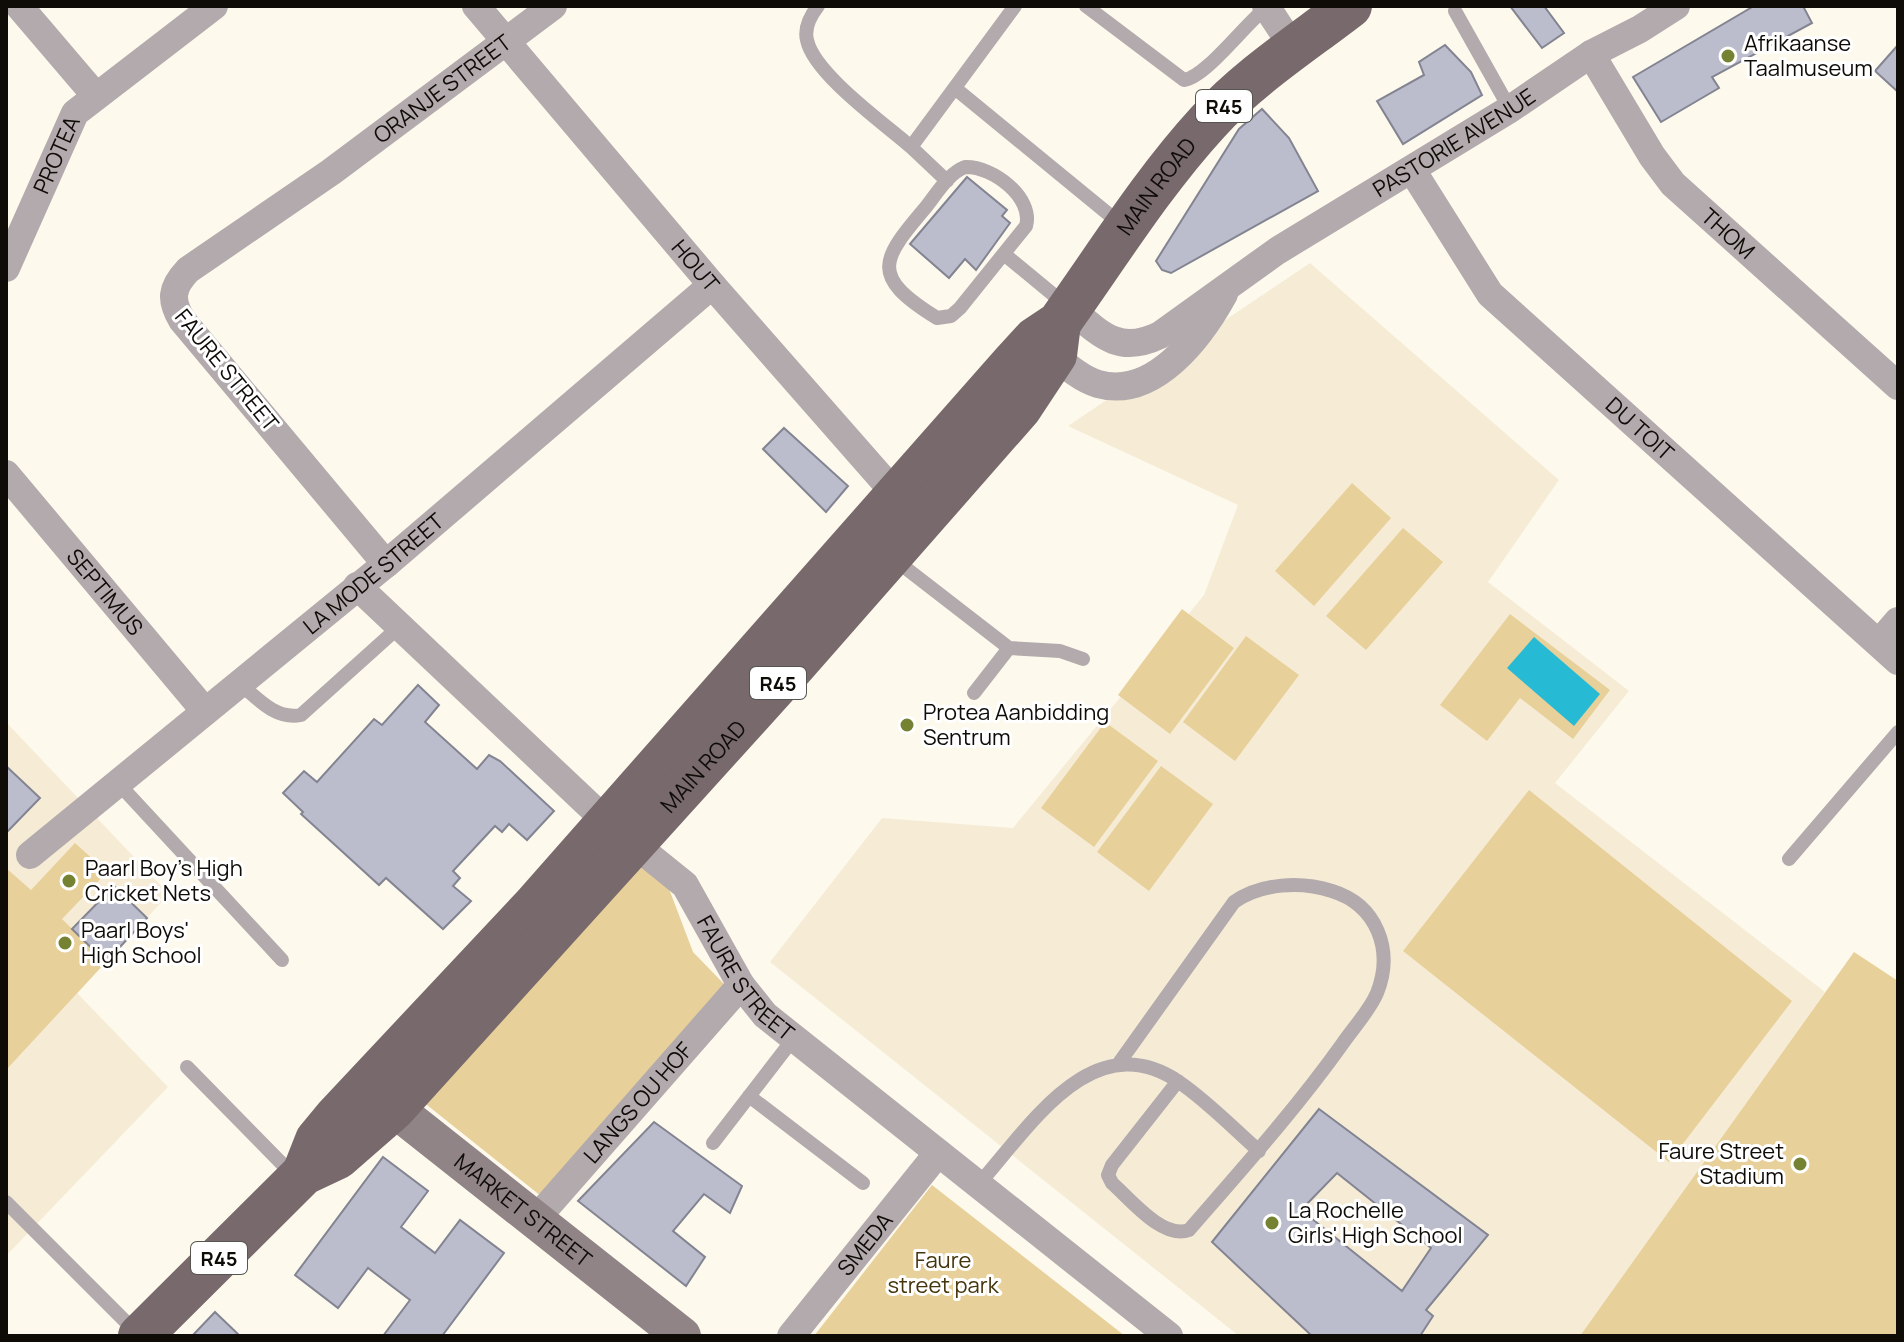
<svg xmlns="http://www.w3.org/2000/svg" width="1904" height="1342" viewBox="0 0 1904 1342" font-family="Manrope,sans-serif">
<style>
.built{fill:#f6ecd6}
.green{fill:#e7d099}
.water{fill:#27bad5}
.building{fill:#bbbdcc;stroke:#838492;stroke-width:2;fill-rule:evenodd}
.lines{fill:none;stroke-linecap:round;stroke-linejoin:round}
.lane{stroke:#b2aaac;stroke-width:14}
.street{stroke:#b2aaac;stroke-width:28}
.secondary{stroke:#908487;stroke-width:38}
.primary{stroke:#77696c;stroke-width:44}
.poi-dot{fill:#748231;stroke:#fff;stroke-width:3}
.labels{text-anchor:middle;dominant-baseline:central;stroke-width:6;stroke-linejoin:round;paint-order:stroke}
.shield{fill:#fff;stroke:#575552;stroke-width:2}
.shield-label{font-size:20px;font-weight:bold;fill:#0f0c08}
.poi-label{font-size:22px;fill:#0f0c08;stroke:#fff;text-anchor:start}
.street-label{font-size:22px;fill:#0f0c08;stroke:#fff}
.park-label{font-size:22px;fill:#44350c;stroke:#fff}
</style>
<rect width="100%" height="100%" fill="#fef9ed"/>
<path class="built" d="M1310,263L1559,480L1488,582L1629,691L1555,783L1825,992L1581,1336H1239L770,962L882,818L1013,828L1204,595L1238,505L1068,426Z
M6,722L169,894L77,993L168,1087L6,1256Z"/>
<path class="green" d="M1352,483L1391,518L1314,606L1275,571Z
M1403,528L1443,562L1366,650L1326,616Z
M1182,609L1234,648L1170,734L1118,695Z
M1510,614L1610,690L1573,739L1520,698L1487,741L1440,705Z
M1246,636L1299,675L1235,761L1183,722Z
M1105,722L1158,761L1094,847L1041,808Z
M1161,766L1213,804L1149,891L1097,852Z
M1529,790L1792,1001L1669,1162L1403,951Z
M75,843L107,872L62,919L106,962L6,1070V868L31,890Z
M633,848L663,873L693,952L724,984L541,1196L422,1101Z
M1854,952L1898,981V1336H1580Z
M932,1185L1125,1336H814Z"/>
<path class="water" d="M1534,637L1600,694L1574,726L1507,668Z"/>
<path class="building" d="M1510,6H1544L1564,33L1542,48Z
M1754,6H1803L1812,23L1712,77L1719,88L1661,122L1633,77Z
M1445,45L1471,72L1482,95L1403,144L1377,101L1424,75L1419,62Z
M1898,45V92L1875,71Z
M1262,109L1289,138L1318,191L1171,273L1162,270L1156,261L1239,129Z
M967,177L1007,210L1002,216L1010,223L976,270L965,259L949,278L910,244Z
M784,428L848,486L826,512L763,449Z
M418,685L439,705L425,722L477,769L489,755L500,761L554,811L527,840L509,824L502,832L495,826L453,871L460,878L453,886L471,901L443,929L386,878L379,885L301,814L303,812L283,793L304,771L317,782L374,719L382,725Z
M6,766L40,798L6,833Z
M114,886L147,918L106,962L72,929Z
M1319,1109L1488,1235L1426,1310L1433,1316L1420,1336H1312L1212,1242ZM1337,1173L1431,1248L1402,1291L1301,1210Z
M654,1122L742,1186L730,1213L704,1194L673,1231L705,1257L686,1286L578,1201Z
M383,1157L428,1191L401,1227L435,1253L460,1220L504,1253L442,1336H383L410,1300L368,1268L338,1308L295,1275Z
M215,1312L240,1336H192Z"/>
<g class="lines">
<path class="lane" d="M818,6C811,15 804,28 807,40C814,74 885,124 911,147
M1086,6L1184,80C1206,77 1245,24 1266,8
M1455,11L1510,109
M956,89L1123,226
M965,167C993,166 1034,198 1026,226L960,308L951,316L937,318C869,276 881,260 926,207C937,193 949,173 965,167Z
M947,181L911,147L1015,6
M1004,254L1067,306
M894,559L1009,648L1060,651L1083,659
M238,682C257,698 275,720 301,715L400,626
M974,693L1009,648
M117,782L282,960
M1789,859L1898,732
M1119,1063L1234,902C1261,883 1301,881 1332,891C1377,905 1394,950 1377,993C1370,1010 1354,1027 1343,1043C1296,1109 1242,1169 1189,1230C1163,1240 1130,1199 1112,1183L1108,1175L1112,1165L1178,1081
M187,1067L293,1175
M749,1096L863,1183
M713,1143L794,1038
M978,1185C1029,1128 1092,1023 1179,1082C1207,1101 1233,1128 1259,1151
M6,1202L136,1332"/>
<g class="street">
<path d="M19,6L95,95"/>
<path id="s1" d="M476,6L712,285L906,506"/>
<path d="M1266,6L1294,49"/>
<path id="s2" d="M1591,54L1652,156L1673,184L1898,386"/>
<path id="s3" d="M1412,170L1490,294L1898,661"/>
<path id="s4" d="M6,268L75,113L214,6"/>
<path id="s5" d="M1070,308C1101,335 1119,355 1160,335L1277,251L1510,109L1591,54L1640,29L1676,6"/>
<path d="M1043,346C1060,359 1077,378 1098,384C1154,400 1201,336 1224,294"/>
<path id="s6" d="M6,474L204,710"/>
<path id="s7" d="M386,564L182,320C170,300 171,288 188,270L331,172L553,6"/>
<path id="s8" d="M357,586L607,822L685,885L741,985L765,1015L1169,1336"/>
<path d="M1879,643L1898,621"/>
<path id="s9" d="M30,855L386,564L712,285"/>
<path id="s10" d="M535,1220L741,985"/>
<path id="s11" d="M791,1336L938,1153"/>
</g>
<path class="secondary" id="s12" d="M371,1090L682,1336"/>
<g class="primary">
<path id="s13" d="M304,1173L317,1140L336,1117L534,906L1013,363L1035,339L1059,323C1107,256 1152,183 1208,122C1249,77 1302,43 1350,6"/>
<path id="s14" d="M140,1336L304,1173L338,1157L393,1109L775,687L1020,408L1055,355L1059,323"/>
</g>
</g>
<g class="poi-dot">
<circle cx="1728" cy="56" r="8"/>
<circle cx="907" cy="725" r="8"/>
<circle cx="69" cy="881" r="8"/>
<circle cx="65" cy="943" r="8"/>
<circle cx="1800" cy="1164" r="8"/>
<circle cx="1272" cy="1223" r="8"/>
</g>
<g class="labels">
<g class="shield">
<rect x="1196" y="90" width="56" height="32" rx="6"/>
<rect x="750" y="667" width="56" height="32" rx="6"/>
<rect x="191" y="1242" width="56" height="32" rx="6"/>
</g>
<g class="shield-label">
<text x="1224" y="106">R45</text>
<text x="778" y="683">R45</text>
<text x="219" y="1258">R45</text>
</g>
<g class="poi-label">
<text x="1744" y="43">Afrikaanse<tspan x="1744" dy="25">Taalmuseum</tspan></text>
<text x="923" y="712">Protea Aanbidding<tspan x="923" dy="25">Sentrum</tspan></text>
<text x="85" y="868">Paarl Boy's High<tspan x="85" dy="25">Cricket Nets</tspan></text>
<text x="81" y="930">Paarl Boys'<tspan x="81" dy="25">High School</tspan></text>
<text x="1784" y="1151" text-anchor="end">Faure Street<tspan x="1784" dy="25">Stadium</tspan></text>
<text x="1288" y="1210">La Rochelle<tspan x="1288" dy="25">Girls' High School</tspan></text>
</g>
<g class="street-label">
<text stroke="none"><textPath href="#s7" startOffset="686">ORANJE STREET</textPath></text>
<text stroke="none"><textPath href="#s5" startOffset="454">PASTORIE AVENUE</textPath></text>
<text stroke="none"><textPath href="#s4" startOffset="124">PROTEA</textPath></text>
<text stroke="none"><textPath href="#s13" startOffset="1308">MAIN ROAD</textPath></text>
<text stroke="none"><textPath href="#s2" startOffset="228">THOM</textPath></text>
<text stroke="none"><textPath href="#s1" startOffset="340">HOUT</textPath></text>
<text transform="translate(227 370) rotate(51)">FAURE STREET</text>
<text stroke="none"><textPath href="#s3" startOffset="348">DU TOIT</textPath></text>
<text stroke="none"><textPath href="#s9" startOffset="444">LA MODE STREET</textPath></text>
<text stroke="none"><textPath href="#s6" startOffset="154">SEPTIMUS</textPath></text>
<text stroke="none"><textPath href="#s14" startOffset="804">MAIN ROAD</textPath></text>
<text stroke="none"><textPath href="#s8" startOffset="556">FAURE STREET</textPath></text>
<text stroke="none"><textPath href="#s10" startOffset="156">LANGS OU HOF</textPath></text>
<text stroke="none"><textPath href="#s12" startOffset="194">MARKET STREET</textPath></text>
<text stroke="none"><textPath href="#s11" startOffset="118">SMEDA</textPath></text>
</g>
<g class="park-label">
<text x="943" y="1260">Faure<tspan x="943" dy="25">street park</tspan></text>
</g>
</g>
<rect width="1904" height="1342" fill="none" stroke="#0f0c08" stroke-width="16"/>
</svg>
